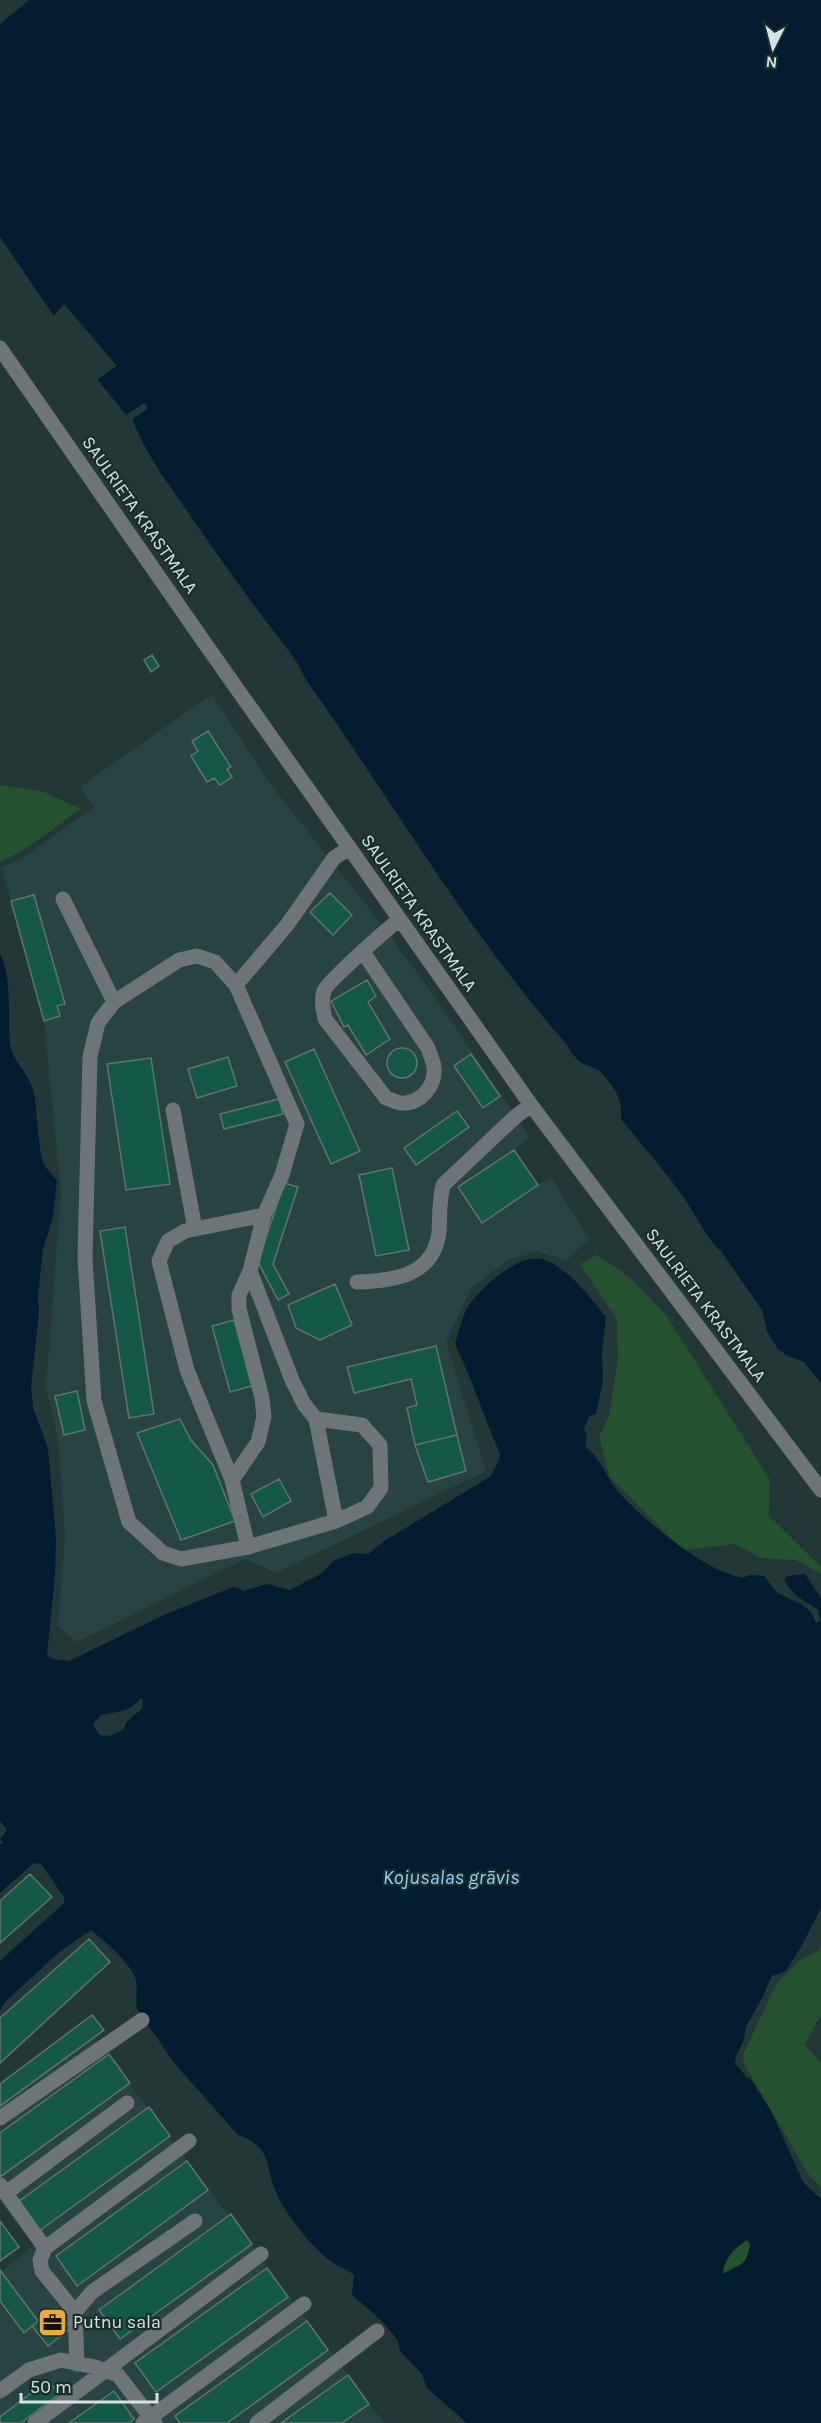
<svg xmlns="http://www.w3.org/2000/svg" width="821" height="2423" viewBox="0 0 821 2423" font-family="Karla,sans-serif">
<style>
.built{fill:#284343}
.green{fill:#24522e}
.water{fill:#031c2f;fill-rule:evenodd}
.pier{fill:#243737}
.building{fill:#145848;stroke:#62746d;stroke-width:1.5}
.lines{fill:none;stroke-linecap:round;stroke-linejoin:round}
.minor{stroke:#6d7578;stroke-width:15}
.labels{text-anchor:middle;dominant-baseline:central;stroke-width:4.5;stroke-linejoin:round;paint-order:stroke}
.street-label{font-size:18px;fill:#d7e2e2;stroke:#1a2d2d}
.poi-label{font-size:18px;fill:#d7e2e2;stroke:#1a2d2d;text-anchor:start}
.water-label{font-size:20px;font-style:italic;fill:#94cffe;stroke:#1a2d2d}
</style>
<rect width="100%" height="100%" fill="#243737"/>
<path class="built" d="M212,694L268,781L386,930L439,1003L530,1137L514,1150L537,1185L551,1177L589,1239L566,1261L538,1251L508,1260L471,1288L446,1342L486,1471L276,1573L245,1559L77,1642L58,1626L65,1536L58,1439L46,1389L61,1191L44,1021L2,868L24,857L94,807L80,787Z
M83,2022L384,2423H0V2273L34,2245L0,2202V2083Z"/>
<path class="green" d="M0,785L44,792L81,809L28,847L0,863Z
M597,1255L630,1278L666,1315L770,1480L769,1516L821,1567V1574L796,1560L761,1558L735,1544L683,1550L609,1476L599,1436L609,1417L618,1359L617,1319L580,1264Z
M821,1946V2015L804,2044L821,2063V2188L807,2172L743,2062L744,2053L776,1984L799,1961L819,1950Z
M747,2240L750,2244C747,2269 739,2262 723,2274V2268L736,2245Z"/>
<path class="water" d="M0,0H821V1383L804,1362L788,1356L778,1349L767,1331L762,1310L721,1251C711,1245 693,1211 685,1199C665,1171 642,1145 621,1119C622,1101 618,1093 607,1079C604,1076 601,1071 597,1069C584,1065 573,1059 568,1046C469,934 393,803 307,681C302,674 299,665 294,658C287,648 279,639 272,629C242,590 213,549 185,508C165,479 144,451 132,419L146,410L147,407L144,403L126,415L93,374L100,367L58,322L0,237Z
M0,954C13,979 7,1016 10,1044C13,1062 28,1073 33,1089C38,1109 37,1150 45,1166C48,1171 53,1176 57,1180L53,1217L43,1249L38,1296L39,1313L31,1387L33,1407L48,1449L56,1538L55,1575L47,1655L53,1659L69,1661L166,1614L233,1587L239,1588L243,1591L267,1584L290,1590L322,1573L333,1561L354,1553L368,1554L386,1540L491,1476L499,1460L500,1454C484,1417 472,1379 455,1344C459,1332 462,1316 469,1305C482,1286 521,1251 545,1260C569,1269 590,1297 606,1317L602,1353L603,1381L596,1414L589,1416L584,1429L587,1436L585,1446C598,1457 604,1470 612,1483C630,1511 708,1574 741,1577C747,1578 744,1576 750,1575C754,1575 760,1576 764,1576L776,1592L801,1604L811,1612L816,1623L820,1620L818,1609C805,1602 789,1593 784,1579L788,1576L805,1574L821,1598V1908L802,1945L786,1971L772,1976L762,1998L746,2027L744,2040L736,2056L735,2063L747,2078H750L771,2111L803,2182L821,2199V2423H467L427,2388L422,2374L400,2351L398,2341L383,2322L352,2295L354,2275C347,2269 338,2267 331,2261C321,2254 311,2244 304,2235C295,2223 281,2206 276,2192C264,2163 272,2147 238,2135L175,2064L137,2009C135,1999 138,1989 136,1980C132,1964 103,1940 91,1930L58,1953L6,2001L0,2010V1961L64,1903V1897L41,1864L34,1863L0,1893V1845L3,1843L0,1839L7,1830L0,1821ZM140,1699H143L142,1709L127,1721L123,1730L109,1736L99,1735L93,1724L101,1715C115,1712 131,1712 140,1699ZM747,2240L750,2244C747,2267 740,2264 723,2274C724,2257 735,2248 747,2240Z"/>
<path class="pier" d="M0,0H29L0,24Z
M64,304L117,366L95,381L90,373L96,367L52,318Z"/>
<path class="building" d="M152,655L159,666L151,672L144,660Z
M208,731L231,767L227,769L232,777L220,785L214,778L207,782L191,756L198,751L192,741Z
M330,893L352,915L333,935L310,912Z
M34,895L65,1004L57,1006L60,1016L44,1021L11,901Z
M367,980L376,996L368,1002L390,1039L366,1055L348,1025L344,1027L331,1001Z
M387 1063a15 15 0 1 1 30 0a15 15 0 1 1-30 0Z
M314,1049L360,1151L331,1164L285,1062Z
M471,1054L500,1096L483,1108L454,1066Z
M228,1057L237,1086L197,1098L188,1069Z
M151,1058L170,1184L126,1190L107,1064Z
M279,1099L283,1114L224,1129L220,1114Z
M457,1111L469,1127L416,1165L404,1148Z
M514,1150L538,1185L482,1223L458,1187Z
M392,1168L409,1250L376,1256L359,1175Z
M284,1183L298,1187L273,1264L289,1294L278,1300L258,1262Z
M125,1227L154,1414L129,1418L100,1231Z
M335,1284L352,1325L320,1340L296,1328L288,1305Z
M234,1320L252,1386L230,1392L212,1326Z
M436,1346L457,1435L415,1445L407,1408L417,1405L411,1379L354,1393L347,1367Z
M77,1391L85,1430L64,1435L55,1396Z
M180,1419L191,1440L213,1465L235,1521L181,1540L137,1433Z
M457,1435L466,1471L428,1482L415,1445Z
M279,1479L291,1501L263,1517L251,1494Z
M30,1874L52,1897L0,1943V1901Z
M89,1939L110,1962L0,2063V2018Z
M92,2015L104,2030L0,2106V2084Z
M109,2054L130,2083L0,2177V2133Z
M149,2107L170,2136L39,2231L18,2202Z
M187,2161L208,2190L77,2286L56,2256Z
M231,2214L252,2244L120,2339L99,2310Z
M0,2221L19,2247L0,2261Z
M267,2268L288,2297L156,2392L135,2363Z
M0,2270L38,2321L24,2333L0,2301Z
M56,2308L71,2328L48,2346L32,2326Z
M307,2321L328,2350L227,2423H180L175,2416Z
M348,2375L369,2404L342,2423H281Z
M48,2380L59,2394L21,2423H0V2417Z
M114,2391L134,2419L128,2423H69Z"/>
<g class="lines">
<path class="minor" d="M0,348L204,642L531,1105L821,1490
M63,899L114,1002
M363,952L428,1048C430,1054 433,1061 434,1067C436,1086 420,1105 400,1103C395,1102 390,1099 386,1098L325,1019C323,1009 321,1000 324,991C326,983 388,928 399,920
M236,985L215,962L197,956L179,960L114,1002L98,1023L90,1057L85,1258L94,1401L129,1522L163,1553L181,1559L248,1547L336,1521L367,1507L381,1488L380,1445L362,1425L316,1419L304,1404L292,1380L250,1271L264,1215L282,1175L297,1124L236,985L287,925L334,858L349,848
M173,1110L195,1229
M357,1282C393,1281 434,1276 439,1232C440,1216 439,1201 443,1185L515,1117L531,1105
M316,1419L336,1521
M232,1480L258,1442L264,1417L262,1398L239,1309V1295L250,1271
M248,1547L232,1480L187,1370L159,1261L168,1241L185,1231L264,1215
M0,2118L142,2020
M0,2185L45,2248L40,2260L42,2271L75,2312
M6,2193L127,2103
M45,2248L189,2141
M77,2364L75,2312L92,2292L195,2221
M0,2391L29,2370L61,2360L95,2367L118,2375L155,2423
M35,2423L261,2254
M143,2423L304,2304
M257,2423L377,2331"/>
</g>
<defs>
<symbol id="office-square" viewBox="-11 -11 22 22"><rect x="-9" y="-9" width="18" height="18" rx="4" fill="#e9ab38" stroke="#1a2d2d"/><path d="M-6-3h4V-5.5h4V-3h4V5H-6ZM-1-4.5V-3h2v-1.5ZM-6 0V1H6V0Z" fill="#111"/></symbol>
</defs>
<g fill-rule="evenodd">
<use href="#office-square" x="36" y="2306" width="33" height="33"/>
</g>
<g class="labels">
<g class="street-label">
<text transform="translate(140 515) rotate(55)">SAULRIETA KRASTMALA</text>
<text transform="translate(419 913) rotate(55)">SAULRIETA KRASTMALA</text>
<text transform="translate(706 1305) rotate(53)">SAULRIETA KRASTMALA</text>
</g>
<g class="poi-label">
<text x="73" y="2322">Putnu sala</text>
</g>
<g class="water-label">
<text x="451" y="1877">Kojusalas grāvis</text>
</g>
</g>
<g transform="translate(773 48) rotate(186)" stroke="#1a2d2d" stroke-width="4.5" paint-order="stroke">
<path d="M0-4.5L10 22L0 15L-10 22Z" fill="#d7e2e2"/>
<text y="-9" font-size="16" font-weight="bold" text-anchor="middle" fill="#d7e2e2">N</text>
</g>
<path d="M21 2393v9h136v-9" fill="none" stroke="#d7e2e2" stroke-width="3"/>
<text x="30" y="2393" font-size="18" fill="#d7e2e2" stroke="#1a2d2d" stroke-width="4.5" paint-order="stroke">50 m</text>
</svg>
